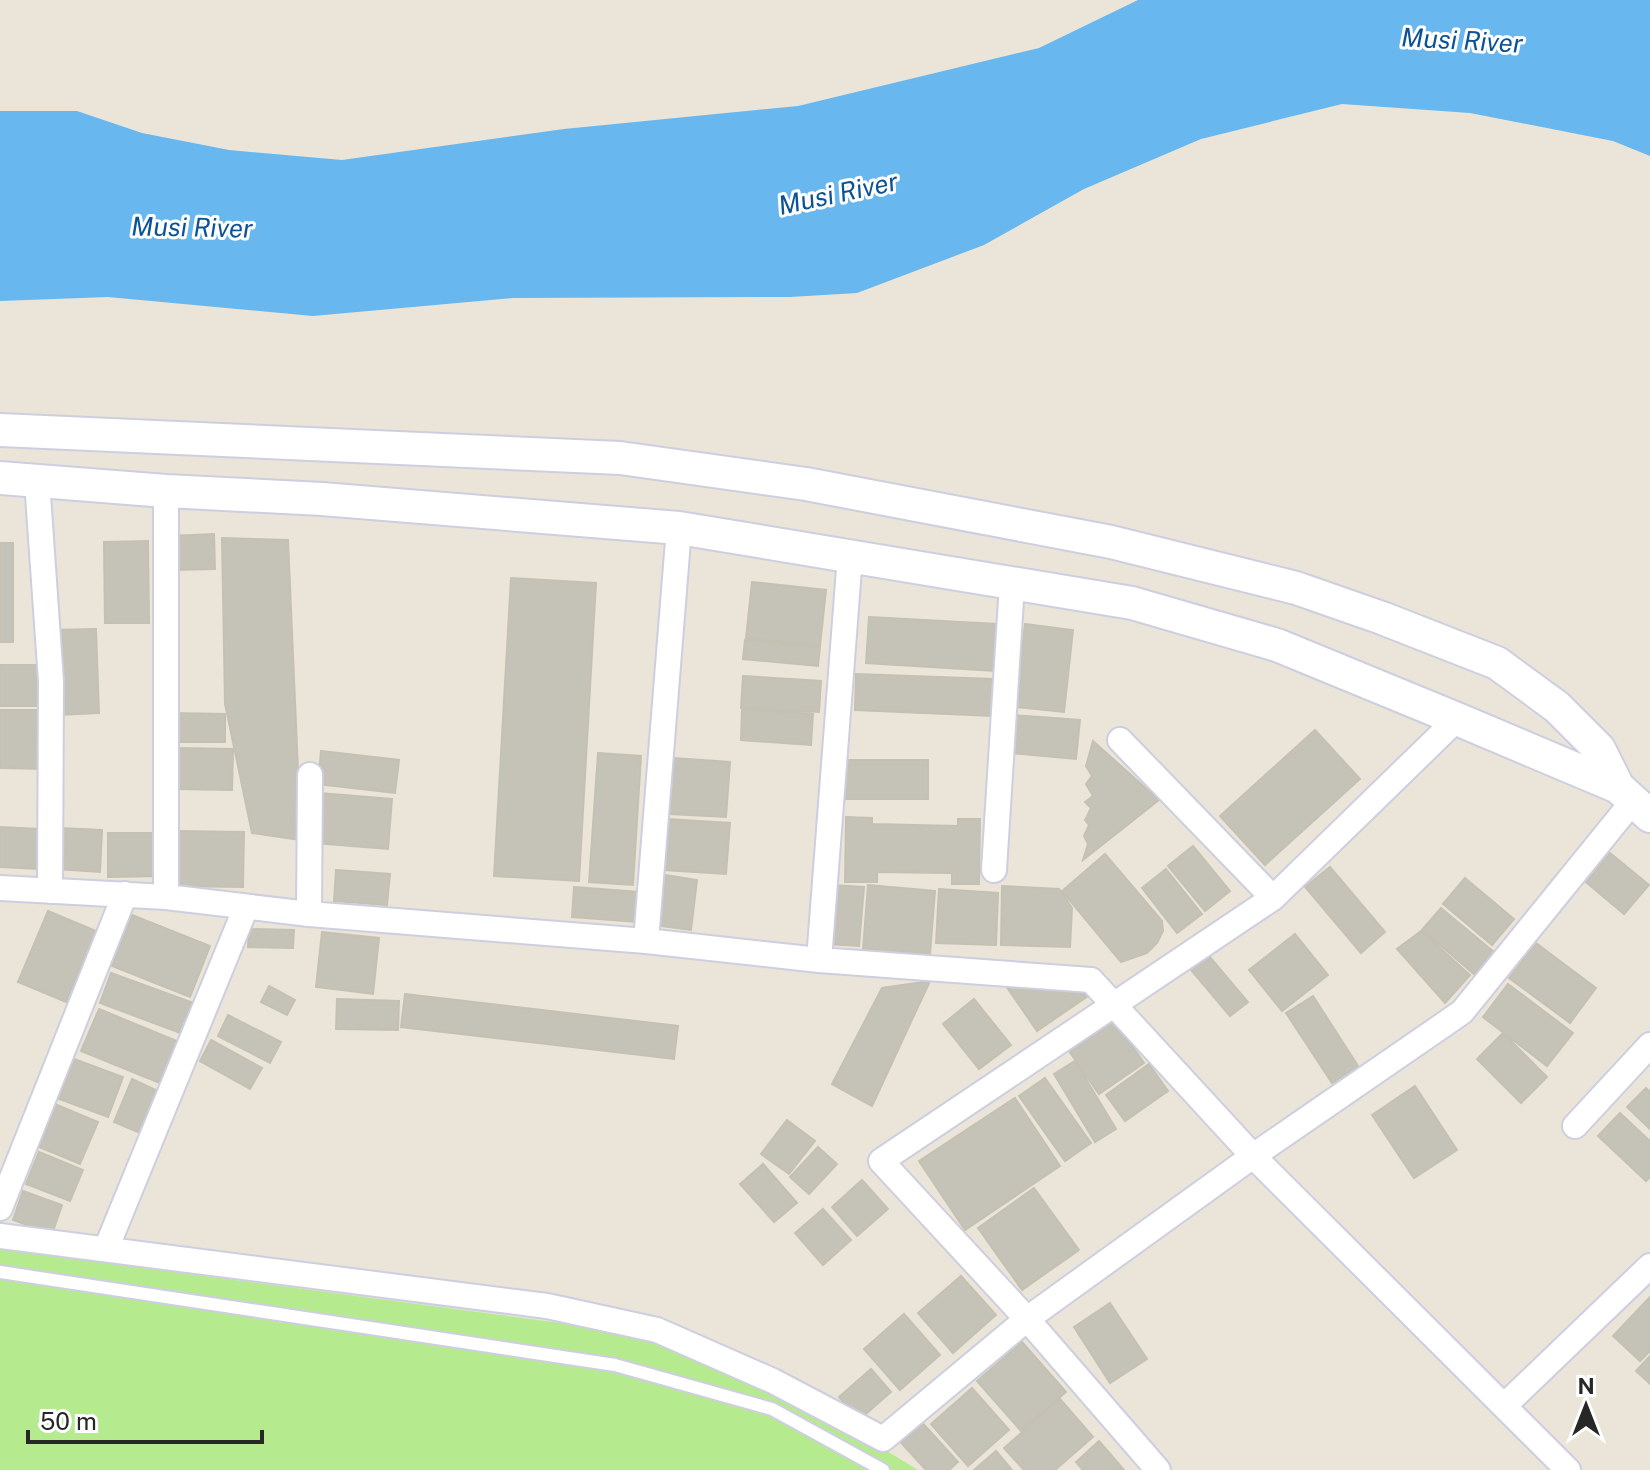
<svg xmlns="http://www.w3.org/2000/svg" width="1650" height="1470" viewBox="0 0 1650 1470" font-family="'Public Sans',sans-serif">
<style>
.pitch{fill:#b6ea8e}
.water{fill:#68b7ef}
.building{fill:#c5c2b8;stroke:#c5c1b2;stroke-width:2}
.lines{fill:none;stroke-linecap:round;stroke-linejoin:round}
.service-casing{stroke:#cecee1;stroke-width:16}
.minor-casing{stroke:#cecee1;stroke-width:28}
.tertiary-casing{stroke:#cecee1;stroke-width:36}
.service{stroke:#fff;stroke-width:12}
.minor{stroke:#fff;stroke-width:24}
.tertiary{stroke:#fff;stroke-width:32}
.labels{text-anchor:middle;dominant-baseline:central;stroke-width:6;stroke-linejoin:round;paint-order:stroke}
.water-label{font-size:26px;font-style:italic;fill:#0b5297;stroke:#fff}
</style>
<rect width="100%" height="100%" fill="#eae5d8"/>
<path class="pitch" d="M0,1249L568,1324L679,1349L831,1417L918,1470H0Z"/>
<path class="water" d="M1138,0H1650V156L1613,141L1470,113L1342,104L1201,139L1084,189L984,245L857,293L790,297L513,298L313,316L108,297L0,301V111H77L142,133L229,150L342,160L564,129L798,106L1039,48Z"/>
<path class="building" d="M214,534L215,569L173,570L170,536Z
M222,538L288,540L301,840L252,833L225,704Z
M148,541L149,623H105L104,542Z
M0,543H13V642H0Z
M511,578L596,583L579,881L494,876Z
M752,582L826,590L820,646L746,638Z
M869,617L997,624L995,671L866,663Z
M1025,624L1073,630L1064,712L1015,707Z
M96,629L99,713L57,715L53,630Z
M745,640L820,647L818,666L743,659Z
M0,665H46V706H0Z
M856,674L994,679L993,716L855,710Z
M743,676L821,681L819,712L741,708Z
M742,709L813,714L811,745L741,740Z
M0,710H45L44,769L0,768Z
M172,713L225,714V742H171Z
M1014,715L1080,720L1076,759L1011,753Z
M1315,730L1360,779L1265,865L1220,816Z
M1093,741L1159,800L1083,860L1088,844L1084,836L1089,825L1085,820L1091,808L1085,802L1093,796L1086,784L1092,776L1086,766Z
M177,748L233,749L232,790L176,789Z
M321,751L399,760L395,793L318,784Z
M598,753L641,756L633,885L589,882Z
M673,758L730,762L726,817L670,814Z
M846,760H928V799H846Z
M319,793L392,799L388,849L315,843Z
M846,817L872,818V824L958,826V819H980L979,884H952V873L877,872V882H845Z
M667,819L730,823L726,874L664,870Z
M0,827L39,829L38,869L0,867Z
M59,828L102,830L100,872L57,869Z
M174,831L244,832L243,887L173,886Z
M108,833H163L164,876L108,877Z
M1193,846L1230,891L1205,911L1168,866Z
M1610,853L1649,885L1624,914L1586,882Z
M1105,854L1162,921L1163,931L1157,943L1147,953L1121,962L1062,891Z
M1330,867L1385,932L1361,953L1305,887Z
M1166,869L1202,914L1177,933L1142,888Z
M336,870L390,874L387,905L334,901Z
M659,874L697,880L691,930L653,925Z
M1465,878L1514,919L1492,945L1443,904Z
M831,885L864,887L859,946L827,944Z
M868,885L935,891L930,954L863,949Z
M1002,886L1059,889L1072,908L1070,947L1001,945Z
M574,887L639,892L638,922L572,917Z
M939,889L998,893L996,945L936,943Z
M1441,908L1494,952L1474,974L1422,930Z
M48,911L96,931L66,1002L18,982Z
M132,915L210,946L190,997L112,966Z
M249,929L294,930L293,948L248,947Z
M1421,931L1470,975L1445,1003L1397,949Z
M322,932L379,938L373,994L316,987Z
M1295,934L1328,975L1282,1011L1249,970Z
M1536,943L1596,988L1570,1023L1509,978Z
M1209,956L1248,1002L1230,1016L1191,970Z
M111,973L202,1006L191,1037L100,1003Z
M930,981L872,1106L832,1084L882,988Z
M1508,984L1573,1033L1547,1066L1483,1017Z
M269,986L295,1000L287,1015L261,1002Z
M1006,986L1091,994L1037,1031Z
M405,994L678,1026L674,1059L401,1027Z
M1313,996L1358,1066L1332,1083L1286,1013Z
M337,999L399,1001L398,1030L336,1029Z
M974,999L1011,1045L979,1069L943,1024Z
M99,1009L184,1044L167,1086L81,1051Z
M228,1015L281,1042L270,1063L218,1036Z
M1114,1019L1144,1063L1099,1094L1069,1051Z
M1503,1033L1547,1077L1521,1103L1477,1059Z
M211,1040L262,1068L250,1089L200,1061Z
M74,1059L123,1077L108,1117L59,1099Z
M1075,1061L1116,1129L1095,1142L1054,1074Z
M1149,1064L1168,1091L1125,1121L1106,1095Z
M1045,1078L1091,1143L1065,1161L1019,1096Z
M132,1079L162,1093L145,1135L114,1122Z
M1415,1086L1457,1150L1414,1178L1372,1115Z
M1646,1088L1650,1092V1129L1627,1107Z
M1015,1098L1060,1166L965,1230L919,1161Z
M57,1105L98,1122L80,1164L39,1147Z
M1620,1113L1650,1141V1177L1646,1181L1598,1136Z
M787,1120L815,1141L789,1174L761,1154Z
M818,1147L837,1164L809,1194L790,1177Z
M39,1152L83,1170L70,1201L26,1184Z
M763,1164L797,1203L774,1222L740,1184Z
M862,1180L888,1209L857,1236L832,1207Z
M1034,1188L1079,1250L1022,1290L978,1228Z
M23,1191L62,1205L52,1234L13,1220Z
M823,1209L851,1240L823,1265L795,1233Z
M961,1276L996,1315L953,1353L918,1313Z
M1650,1297V1351L1640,1361L1613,1336Z
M1110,1303L1147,1359L1110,1383L1074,1327Z
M904,1314L940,1355L900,1390L864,1349Z
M1022,1342L1066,1392L1021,1431L977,1381Z
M1650,1356V1384L1636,1371Z
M871,1369L891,1392L859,1420L839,1397Z
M972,1388L1009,1430L968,1466L931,1424Z
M1060,1399L1093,1437L1055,1470H1024L1004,1448Z
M917,1417L958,1462L949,1470H926L895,1436Z
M1099,1441L1124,1470H1083L1076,1462Z
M996,1451L1012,1470H974Z"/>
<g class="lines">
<defs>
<path id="service" d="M0,1272L615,1365L772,1409L883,1470"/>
<path id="minor" d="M37,481L51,681L50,891
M166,491V897
M1120,740L1273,898
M994,870L1012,584
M0,888L166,897L309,914L646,941L819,960L1091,980L1253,1156L1568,1470
M309,914L310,775
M646,941L679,528
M819,960L850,556
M1575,1126L1650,1045
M0,1208L125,894
M0,1236L547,1306L657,1330L773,1381L883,1439L1027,1319L1253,1156L1462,1012L1633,801
M106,1249L246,907
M1505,1405L1650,1266
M1158,1470L1027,1319L881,1161L1273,898L1457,719"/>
<path id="tertiary" d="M0,430L620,458L806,484L1111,542L1296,588L1382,618L1497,663L1557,707L1599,749L1618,787
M0,478L166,491L322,499L679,528L1132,603L1277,645L1457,719L1618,787L1650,816"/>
</defs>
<use href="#service" class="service-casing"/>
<use href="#minor" class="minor-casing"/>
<use href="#tertiary" class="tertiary-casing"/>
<use href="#service" class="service"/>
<use href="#minor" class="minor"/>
<use href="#tertiary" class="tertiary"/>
</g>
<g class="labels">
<g class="water-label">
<text transform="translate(1462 40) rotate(3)">Musi River</text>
<text transform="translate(838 193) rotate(-12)">Musi River</text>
<text transform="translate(192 227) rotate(1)">Musi River</text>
</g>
</g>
<g transform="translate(1586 1406)" stroke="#ffffff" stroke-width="6" paint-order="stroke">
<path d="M0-6L14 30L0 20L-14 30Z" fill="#272727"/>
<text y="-12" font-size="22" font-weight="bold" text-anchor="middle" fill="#272727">N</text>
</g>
<path d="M28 1430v12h234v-12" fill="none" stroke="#272727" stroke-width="4"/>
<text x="40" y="1430" font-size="24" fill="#272727" stroke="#ffffff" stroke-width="6" paint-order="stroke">50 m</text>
</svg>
